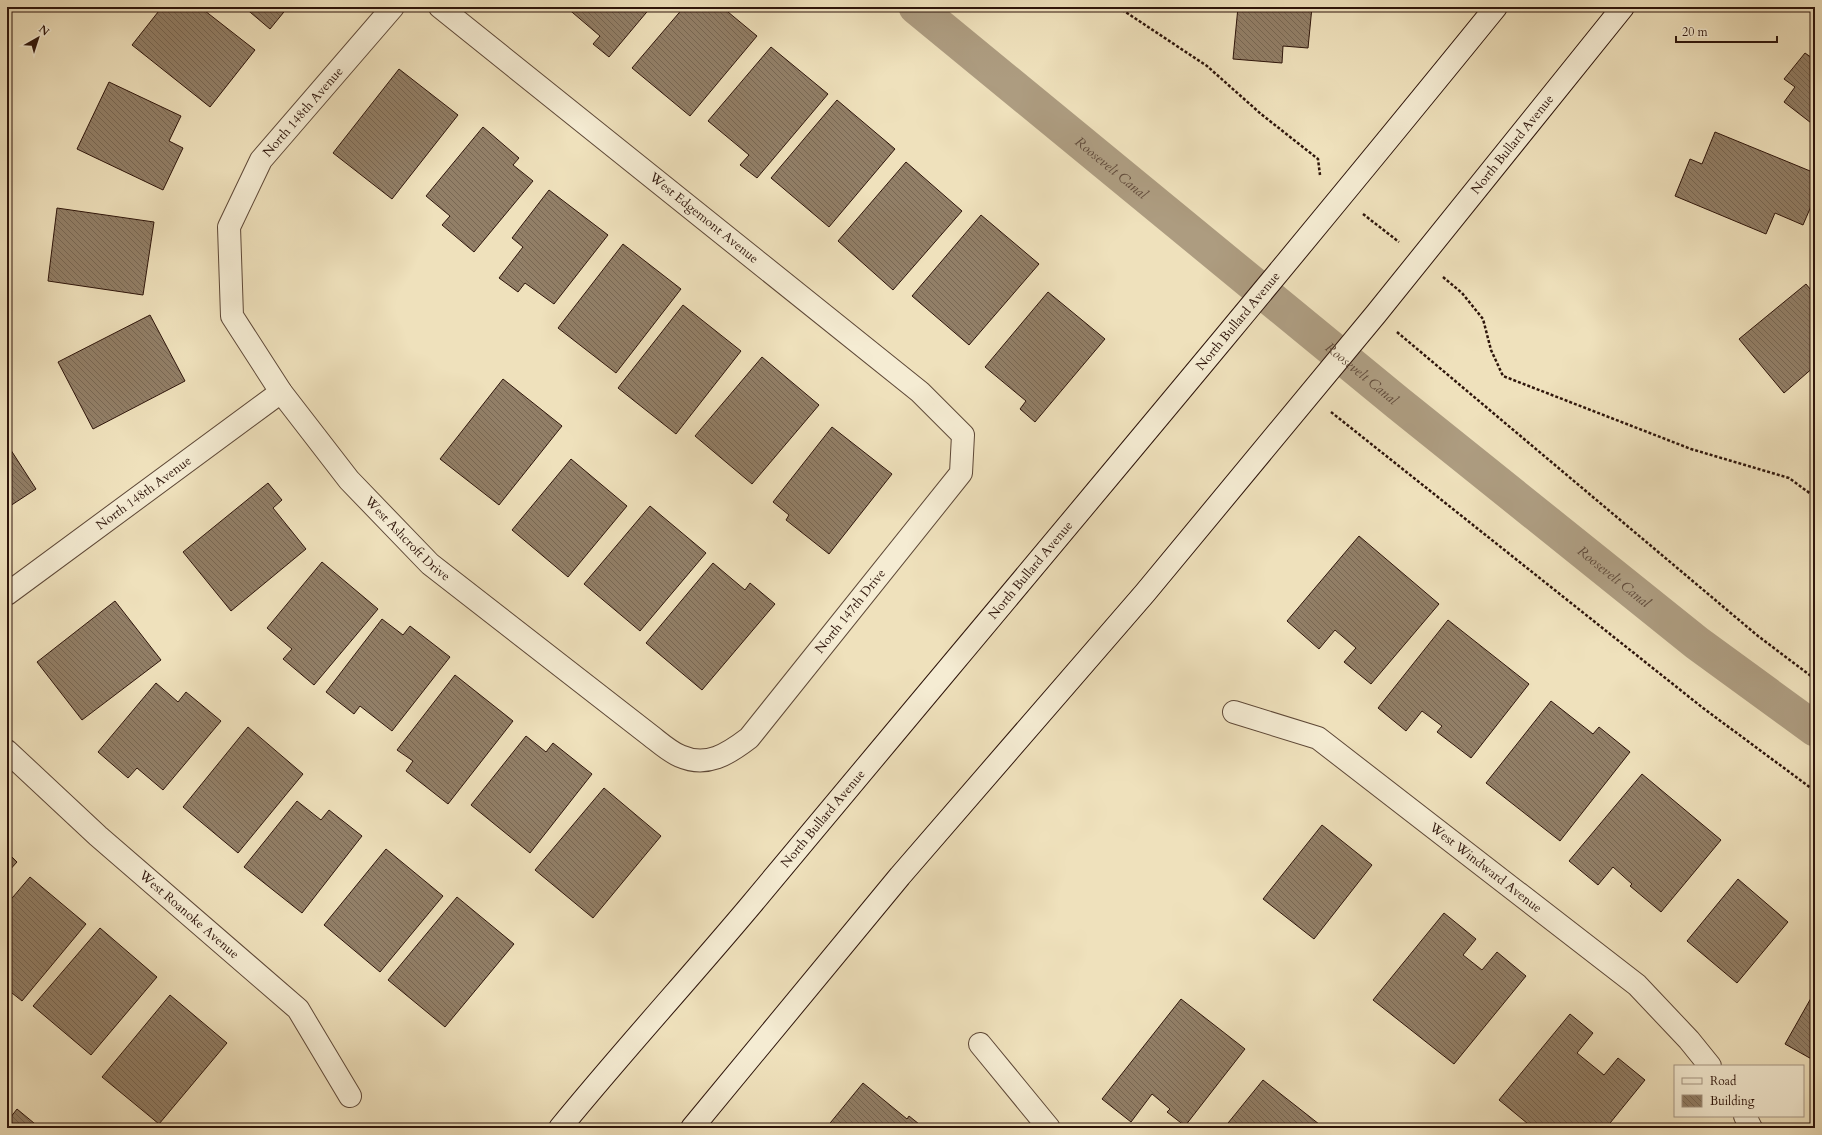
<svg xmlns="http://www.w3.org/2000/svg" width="1822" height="1135" viewBox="0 0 1822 1135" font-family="Cardo,serif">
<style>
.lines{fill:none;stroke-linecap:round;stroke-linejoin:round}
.canal{stroke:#ad9c80;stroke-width:35}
.building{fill:url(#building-back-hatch);stroke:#2e150b}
.minor-casing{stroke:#5e4837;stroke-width:24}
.secondary-casing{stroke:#2e150b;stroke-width:24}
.path{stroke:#2e150b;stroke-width:2.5;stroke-dasharray:3 2;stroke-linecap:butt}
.minor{stroke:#f5ecd3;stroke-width:22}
.secondary{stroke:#f5ecd3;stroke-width:22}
.labels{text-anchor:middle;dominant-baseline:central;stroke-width:3.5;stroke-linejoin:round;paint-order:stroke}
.street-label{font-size:13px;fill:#2e150b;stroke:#f5ecd3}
.water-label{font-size:14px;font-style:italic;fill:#614b3a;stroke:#f5ecd3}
</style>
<defs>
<pattern id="building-back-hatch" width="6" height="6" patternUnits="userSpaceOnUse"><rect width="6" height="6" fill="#927f67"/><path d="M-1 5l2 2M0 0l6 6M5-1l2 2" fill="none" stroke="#786753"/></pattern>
</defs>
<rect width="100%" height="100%" fill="#efe1bc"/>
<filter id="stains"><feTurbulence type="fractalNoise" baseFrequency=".005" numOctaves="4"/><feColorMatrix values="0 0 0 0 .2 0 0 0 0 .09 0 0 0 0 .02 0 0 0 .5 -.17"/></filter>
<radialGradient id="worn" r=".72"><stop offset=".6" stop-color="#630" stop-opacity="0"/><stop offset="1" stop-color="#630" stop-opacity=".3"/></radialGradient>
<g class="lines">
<path class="canal" id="s1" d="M916,7L1398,403L1697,643L1815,729"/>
</g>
<path class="building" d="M162,7H200L255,50L210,107L132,45Z
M244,7H288L270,29Z
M566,7H651L609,57L593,44L600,36Z
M684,7H722L757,36L690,116L632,68Z
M1238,7H1312L1308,48L1283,46L1282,63L1233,59Z
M771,47L828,94L757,178L740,165L749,155L708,121Z
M1805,53L1815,60V126L1784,102L1795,87L1784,79Z
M399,69L458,115L392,199L333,153Z
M109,82L181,116L169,141L183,148L163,190L77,149Z
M837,100L895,149L829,227L771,178Z
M483,127L519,158L513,165L533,181L474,252L442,225L450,216L426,196Z
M1715,132L1815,173V197L1803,225L1775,213L1766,234L1675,196L1690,159L1702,164Z
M906,162L962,211L893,290L838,241Z
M549,190L608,235L554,304L525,283L518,292L499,278L523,247L512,238Z
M57,208L154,222L143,295L48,281Z
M981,215L1039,264L969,345L912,296Z
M623,244L681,289L616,373L558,328Z
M1806,284L1815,295V366L1784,393L1739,339Z
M1048,292L1105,339L1035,422L1020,409L1026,401L985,367Z
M683,305L741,351L676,434L618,388Z
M150,315L185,381L93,429L58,362Z
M762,357L819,405L752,484L695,436Z
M503,379L562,426L499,505L440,459Z
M832,427L892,474L829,554L786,520L789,515L773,502Z
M7,444L36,489L7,508Z
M571,459L627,506L568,577L512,530Z
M268,483L282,500L273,508L306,549L231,611L183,552Z
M650,506L706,553L640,631L584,584Z
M1359,536L1439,604L1371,684L1344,662L1356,648L1335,630L1319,649L1287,621Z
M322,562L378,609L314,685L283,659L292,649L267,628Z
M713,563L745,590L750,583L775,604L702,690L646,643Z
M115,601L161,660L82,720L37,662Z
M382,619L403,635L410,626L450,657L392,731L360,706L354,714L326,692Z
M1448,620L1529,684L1471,758L1437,732L1442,726L1422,711L1406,731L1378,708Z
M455,675L513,721L448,804L406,771L413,761L397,750Z
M156,683L178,702L186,692L221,721L163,790L137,768L128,778L98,752Z
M1551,701L1593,734L1599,727L1630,752L1560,841L1486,783Z
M248,727L303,774L238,853L183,807Z
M526,736L546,752L553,743L592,774L530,853L471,805Z
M1642,774L1721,840L1661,912L1630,886L1632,884L1613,867L1598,885L1569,861Z
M604,788L661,836L593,918L535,870Z
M297,801L321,820L329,810L362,836L302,913L244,867Z
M1322,825L1372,865L1314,939L1263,899Z
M386,849L443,896L380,972L324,925Z
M7,852L17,862L7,873Z
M30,877L86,924L22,1001L7,989V904Z
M1738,879L1788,922L1737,983L1687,941Z
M457,897L514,944L445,1027L388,980Z
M1444,913L1476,939L1463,955L1482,970L1497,952L1526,976L1454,1064L1373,1000Z
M100,928L157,977L91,1055L33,1006Z
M1815,991V1061L1785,1044Z
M170,995L227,1043L159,1124L102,1077Z
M1181,999L1245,1049L1185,1126L1167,1112L1170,1109L1152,1094L1131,1122L1102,1099Z
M1570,1014L1593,1033L1577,1053L1604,1075L1618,1058L1645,1080L1606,1128H1533L1499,1100Z
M1263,1080L1324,1128H1224Z
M863,1083L907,1119L909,1116L924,1128H826Z
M17,1109L40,1128H7V1122Z"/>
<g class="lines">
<defs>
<g id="minor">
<path id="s2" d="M393,7L261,160L229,227L232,316L281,392L349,480L430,564L651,736C660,743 670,752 680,756C707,768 728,754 749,738L961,473L963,435L920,392L440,7"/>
<path id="s3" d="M7,594L281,392"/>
<path id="s4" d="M1234,712L1318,738L1637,985L1689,1040L1710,1066"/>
<path id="s5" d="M7,751L98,836L298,1009L350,1096"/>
<path d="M980,1044L1049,1128"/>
<path d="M1745,1116L1751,1128"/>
</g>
<g id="secondary">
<path id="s6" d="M560,1128C622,1052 688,980 751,905C1000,606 1251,309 1496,7"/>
<path id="s7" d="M692,1128L900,876L1145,593L1376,314L1623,7"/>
</g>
</defs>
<use href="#minor" class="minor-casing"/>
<use href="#secondary" class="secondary-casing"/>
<path class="path" d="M1118,7L1207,66L1261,114L1318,159L1320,175
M1363,214L1399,242
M1443,277L1462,293L1483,319L1491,350L1503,376L1691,449L1789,478L1815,497
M1397,332L1758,636L1815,679
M1331,412L1703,708L1815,791"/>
<use href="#minor" class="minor"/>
<use href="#secondary" class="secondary"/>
</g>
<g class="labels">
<g class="street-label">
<text transform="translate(303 112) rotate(-49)">North 148th Avenue</text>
<text stroke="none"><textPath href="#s7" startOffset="1281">North Bullard Avenue</textPath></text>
<text transform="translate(704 218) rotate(39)">West Edgemont Avenue</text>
<text stroke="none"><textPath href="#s6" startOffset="1054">North Bullard Avenue</textPath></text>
<text stroke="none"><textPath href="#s3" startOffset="170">North 148th Avenue</textPath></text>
<text stroke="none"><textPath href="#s2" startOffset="650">West Ashcroft Drive</textPath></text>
<text stroke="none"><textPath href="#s6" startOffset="730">North Bullard Avenue</textPath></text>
<text stroke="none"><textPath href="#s2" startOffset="1237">North 147th Drive</textPath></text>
<text stroke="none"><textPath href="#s6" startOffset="406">North Bullard Avenue</textPath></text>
<text stroke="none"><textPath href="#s4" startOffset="300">West Windward Avenue</textPath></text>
<text stroke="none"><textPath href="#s5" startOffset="245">West Roanoke Avenue</textPath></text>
</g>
<g class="water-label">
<text stroke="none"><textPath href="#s1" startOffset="253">Roosevelt Canal</textPath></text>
<text stroke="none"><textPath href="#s1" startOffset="577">Roosevelt Canal</textPath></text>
<text stroke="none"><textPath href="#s1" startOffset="901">Roosevelt Canal</textPath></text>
</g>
</g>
<rect width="1822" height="1135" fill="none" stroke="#efe1bc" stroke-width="24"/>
<rect x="8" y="8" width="1806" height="1119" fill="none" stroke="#2e150b" stroke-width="2"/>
<rect x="12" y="12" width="1798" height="1111" fill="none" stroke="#2e150b"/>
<rect x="1674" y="1065" width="130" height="52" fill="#f5ecd3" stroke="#a59683"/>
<rect x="1682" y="1078" width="20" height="6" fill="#f5ecd3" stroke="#a59683"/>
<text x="1710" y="1085" font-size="12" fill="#2e150b">Road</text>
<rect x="1682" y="1095" width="20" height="12" fill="url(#building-back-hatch)" stroke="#a59683"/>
<text x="1710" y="1105" font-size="12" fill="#2e150b">Building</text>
<g transform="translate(38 38) rotate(39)" stroke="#f5ecd3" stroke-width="3" paint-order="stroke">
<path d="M0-3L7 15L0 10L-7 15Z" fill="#2e150b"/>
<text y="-6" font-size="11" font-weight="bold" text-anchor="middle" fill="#2e150b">N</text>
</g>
<path d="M1676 36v6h101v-6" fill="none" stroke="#2e150b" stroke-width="2"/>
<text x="1682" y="36" font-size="12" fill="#2e150b" stroke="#f5ecd3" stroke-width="3" paint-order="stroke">20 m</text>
<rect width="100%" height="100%" filter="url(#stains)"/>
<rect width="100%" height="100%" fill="url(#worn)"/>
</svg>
